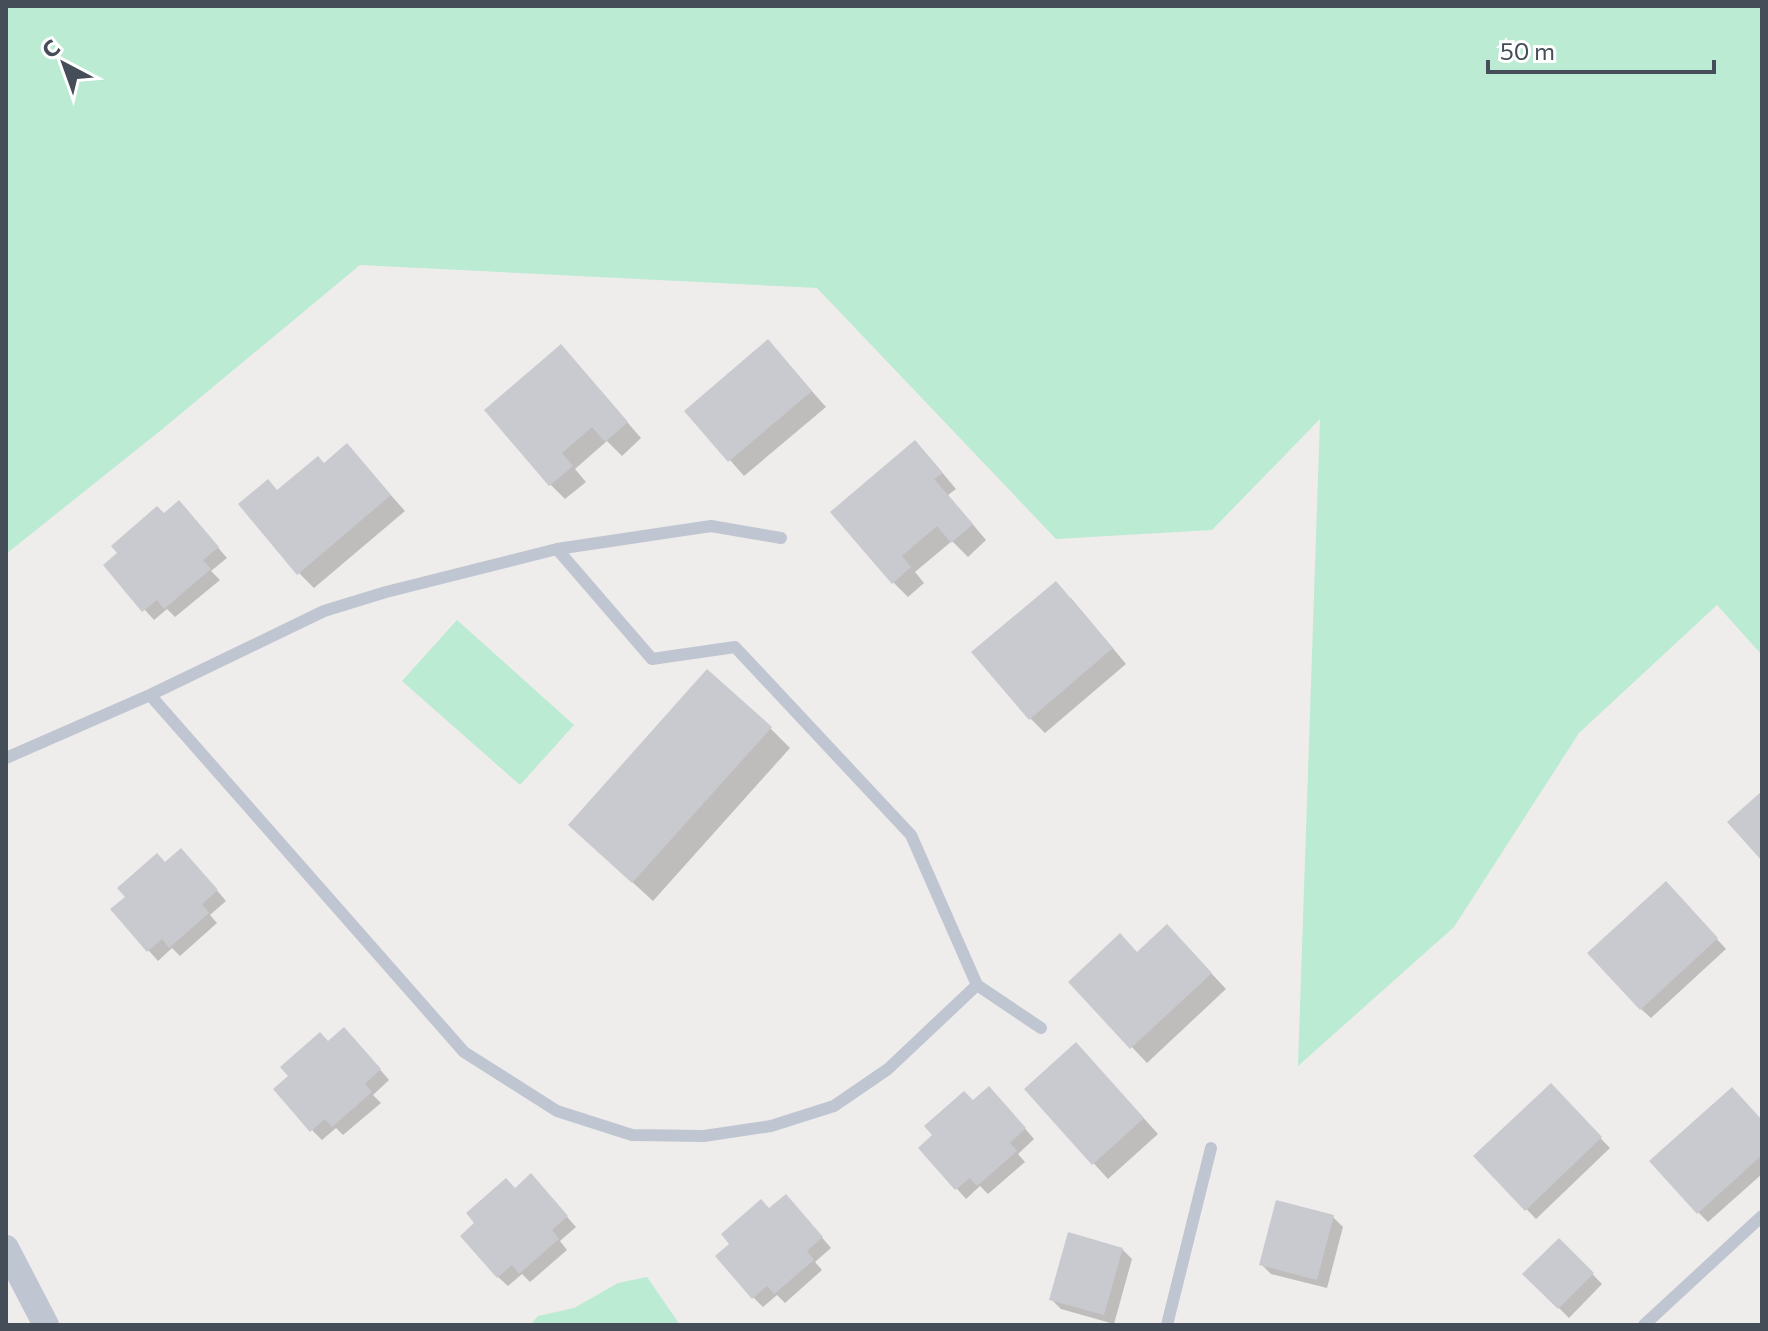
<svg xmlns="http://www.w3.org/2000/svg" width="1768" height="1331" viewBox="0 0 1768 1331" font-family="Commissioner,sans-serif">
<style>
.green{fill:#bbebd3}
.shadow{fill:#0003}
.building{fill:#c9cad0}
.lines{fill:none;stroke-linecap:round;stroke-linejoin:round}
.lane{stroke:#c0c6d1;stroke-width:12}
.street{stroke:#c0c6d1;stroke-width:26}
</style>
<rect width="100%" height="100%" fill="#efecec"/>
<path class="green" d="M6,6H1762V655L1717,605L1579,733L1454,927L1298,1066L1320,419L1212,530L1056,539L817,288L360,265L160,431L6,554Z
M457,620L574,725L520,785L402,681Z
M647,1277L680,1325H530L538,1316L574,1308L618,1283Z"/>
<path class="shadow" d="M768,342L826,407L744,476L687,411Z
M561,346L641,438L622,456L607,441L575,469L586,482L565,499L550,484Z
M347,446L405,511L314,588L299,573L278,492L325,466Z
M929,457L956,489L948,495L986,540L968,557L952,541L915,572L924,583L908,597L893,582Z
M188,513L227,558L211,571L220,580L175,617L167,609L154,620L105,566Z
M1071,598L1126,664L1045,733L1030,718Z
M770,728L790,748L653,901L570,825Z
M191,860L226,901L210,915L217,923L180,956L172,948L158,961L113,910L165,864Z
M1675,893L1726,949L1651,1018L1641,1009Z
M1182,942L1226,989L1147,1063L1070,982L1138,954Z
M354,1039L389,1080L373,1095L381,1103L343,1135L336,1128L322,1140L312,1130L328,1043Z
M1091,1060L1158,1134L1108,1179L1026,1089Z
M1550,1086L1610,1148L1536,1219L1476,1156Z
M999,1098L1034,1139L1018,1154L1025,1162L988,1194L980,1186L966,1199L921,1148L973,1102Z
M1762,1122V1174L1708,1222L1698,1212Z
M540,1186L576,1227L560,1241L567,1250L530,1282L522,1274L508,1286L498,1277Z
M795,1206L831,1248L815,1262L822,1270L785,1303L777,1295L763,1307L753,1297L770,1210Z
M1333,1217L1343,1227L1327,1288L1271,1274L1261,1264Z
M1559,1240L1602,1284L1569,1318L1525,1274Z
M1122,1249L1132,1259L1114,1324L1061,1309L1051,1299Z"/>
<path class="building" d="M768,339L812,391L728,462L684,411Z
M561,344L628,422L605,442L592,427L562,453L573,466L549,486L484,410Z
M915,440L943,473L934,479L973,524L951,543L937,526L902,556L911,567L892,584L830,512Z
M347,443L391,495L297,575L238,504L268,479L277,490L318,456L324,463Z
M179,500L219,547L203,560L211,569L164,609L157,600L142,612L103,565L117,553L111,546L157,506L164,513Z
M1056,581L1113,648L1029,720L971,652Z
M707,669L772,727L632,883L568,825Z
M1762,791V861L1727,822Z
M181,848L218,890L202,904L209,913L169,948L162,939L147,952L110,909L125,897L117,888L157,853L165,862Z
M1666,881L1718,938L1640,1010L1587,953Z
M1167,924L1212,973L1130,1049L1068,982L1120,933L1137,952Z
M344,1027L381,1069L365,1084L372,1092L332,1127L325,1119L310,1132L273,1089L288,1076L280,1067L320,1032L328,1041Z
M1076,1042L1144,1118L1092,1165L1024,1089Z
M1551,1083L1602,1137L1525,1211L1473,1156Z
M989,1086L1026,1128L1010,1143L1017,1151L977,1186L970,1178L955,1190L918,1148L932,1135L924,1126L964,1091L973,1100Z
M1732,1087L1762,1120V1155L1697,1214L1649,1161Z
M531,1173L568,1216L552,1230L559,1239L519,1274L512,1265L497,1278L460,1236L474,1223L466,1213L506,1178L515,1188Z
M786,1194L823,1237L807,1251L814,1260L774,1294L767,1286L752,1299L715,1256L729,1244L721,1234L761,1199L769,1208Z
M1276,1200L1334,1215L1317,1280L1259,1265Z
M1068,1232L1123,1248L1104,1315L1049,1300Z
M1559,1238L1594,1273L1558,1309L1522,1274Z"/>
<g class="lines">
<path class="lane" d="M557,549L652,659L735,647L911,835L977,985L1041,1028
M150,695L464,1052L557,1111L632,1135L704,1136L771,1126L834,1106L888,1069L977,985
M6,758L150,695L324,611L386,592L557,549L711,526L781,538
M1167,1325L1211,1148
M1644,1325L1762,1216"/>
<path class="street" d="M6,1248L46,1325"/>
</g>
<rect width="1768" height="1331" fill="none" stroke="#454d58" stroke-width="16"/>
<g transform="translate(64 64) rotate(319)" stroke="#ffffff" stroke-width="6" paint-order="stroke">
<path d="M0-6L14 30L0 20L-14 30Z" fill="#454d58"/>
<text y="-12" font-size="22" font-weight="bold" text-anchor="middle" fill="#454d58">С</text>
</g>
<path d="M1488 60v12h226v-12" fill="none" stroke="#454d58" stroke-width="4"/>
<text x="1500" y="60" font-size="24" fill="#454d58" stroke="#ffffff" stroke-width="6" paint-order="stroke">50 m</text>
</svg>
